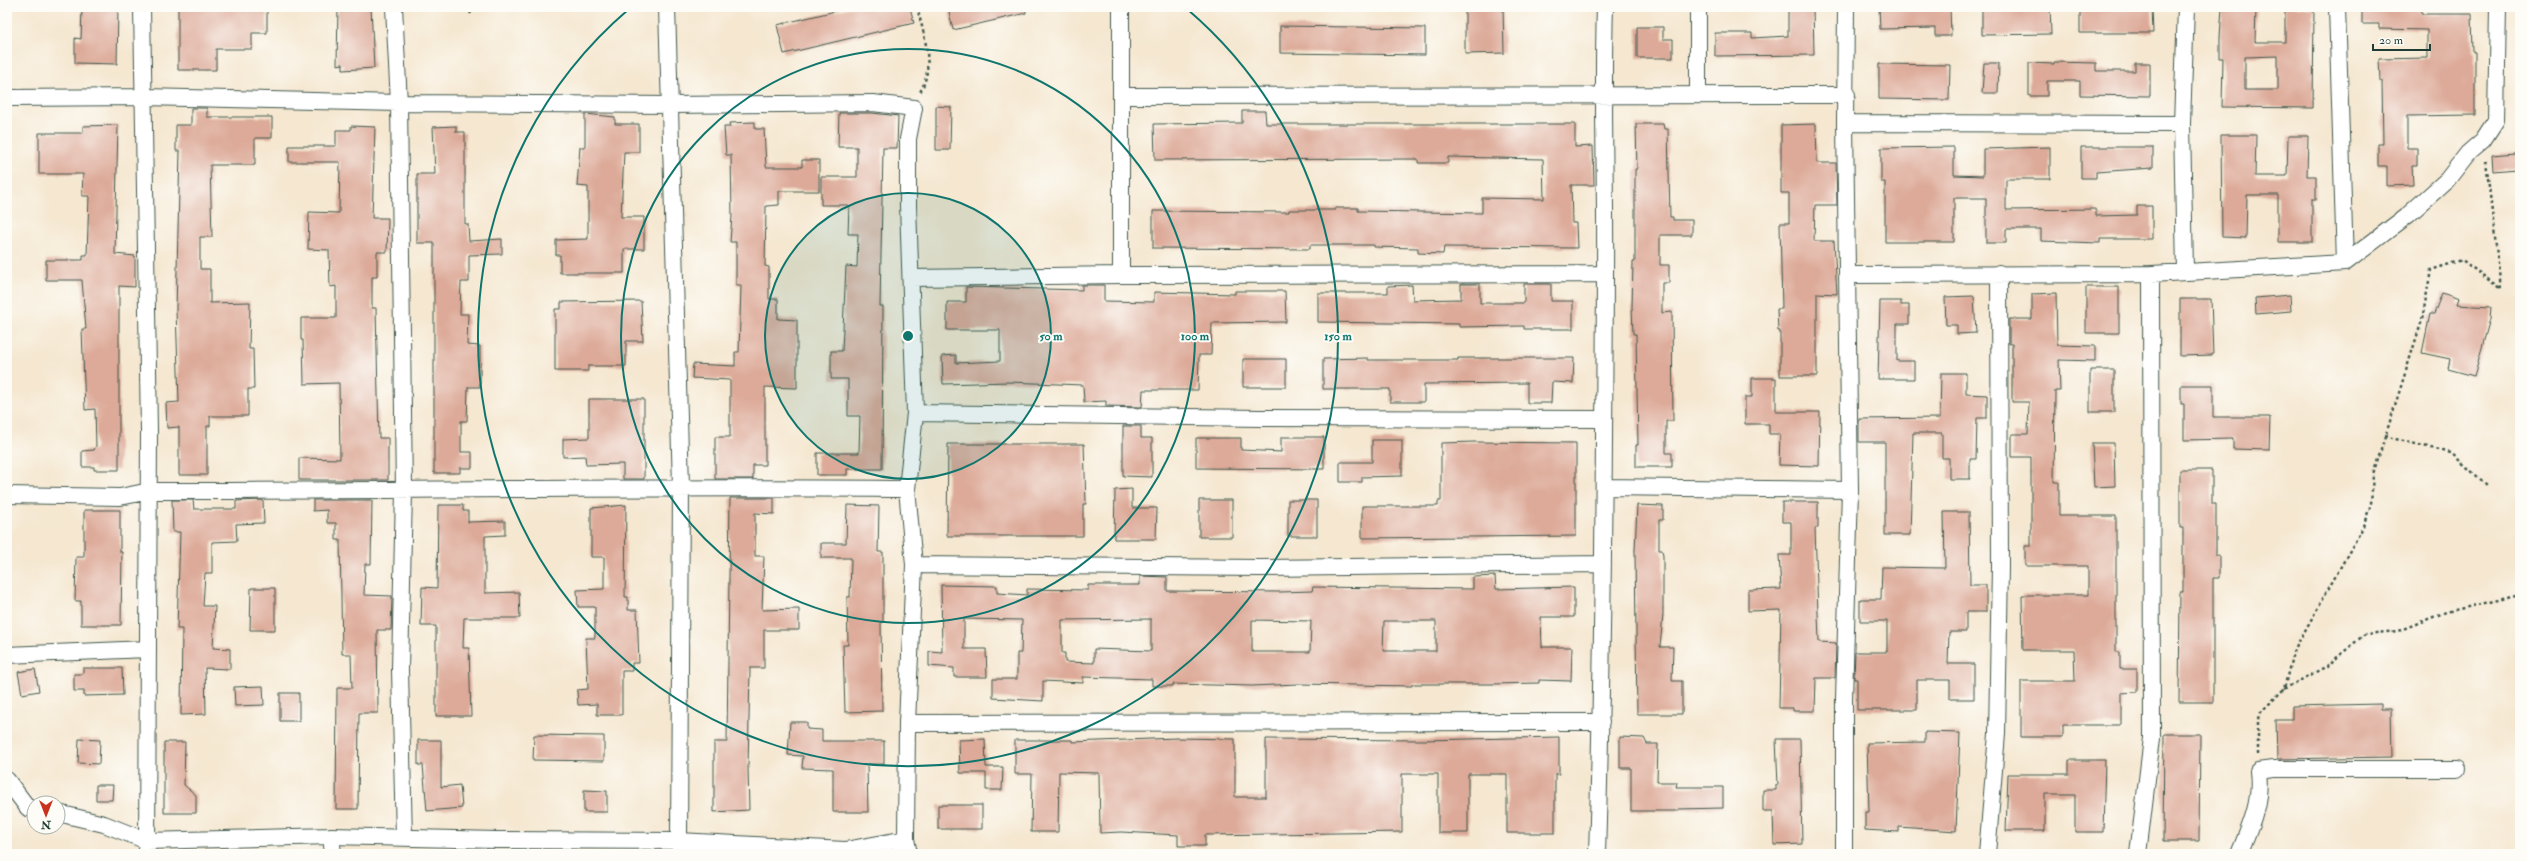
<svg xmlns="http://www.w3.org/2000/svg" width="2527" height="861" viewBox="0 0 2527 861" font-family="'IM FELL Double Pica',serif">
<style>
.building{fill:#da9;fill-rule:evenodd}
.lines{fill:none;stroke-linecap:round;stroke-linejoin:round}
.minor-casing{stroke:#3f564b;stroke-width:18}
.path{stroke:#3f564b;stroke-width:2.5;stroke-dasharray:3 3;stroke-linecap:butt}
.minor{stroke:#fff;stroke-width:16}
.ring{fill:none;stroke:#0f766e;stroke-width:2}
.centre{fill:#0f766e;stroke:#fdfcf7;stroke-width:2}
.ring-label{font-size:12px;text-anchor:middle;font-weight:bold;fill:#0f766e;stroke:#fdfcf7;stroke-width:4;stroke-linejoin:round;paint-order:stroke}
</style>
<rect width="100%" height="100%" fill="#fdfcf7"/>
<filter id="ink" filterUnits="userSpaceOnUse"><feTurbulence type="fractalNoise" baseFrequency=".025" numOctaves="2"/><feDisplacementMap in="SourceGraphic" scale="8" xChannelSelector="R" yChannelSelector="G"/><feConvolveMatrix kernelMatrix="1 2 1 2 8 2 1 2 1" color-interpolation-filters="sRGB"/></filter>
<filter id="wash" filterUnits="userSpaceOnUse"><feTurbulence type="fractalNoise" baseFrequency=".012" numOctaves="4" result="noise"/><feDisplacementMap in="SourceGraphic" scale="16" xChannelSelector="R" yChannelSelector="G"/><feGaussianBlur stdDeviation="0.9" result="paint"/><feColorMatrix in="noise" values="0 0 0 0 0 0 0 0 0 0 0 0 0 0 0 0 0 1.4 0 .05"/><feComposite in="paint" operator="in"/></filter>
<g filter="url(#wash)">
<rect width="100%" height="100%" fill="#f5e7d0"/>
<g id="blocks">
<path class="building" d="M82,7H118L117,64L75,63V38L81,39Z
M178,7H267V33H252V49H216V70H178Z
M338,7H371L374,68L343,70V64L337,65Z
M852,7H910L914,23L784,54L777,25Z
M948,7H1025L1026,13L953,30Z
M1465,7H1503L1504,53L1465,54Z
M1788,7H1813L1814,55L1715,56V33H1752V38L1788,36Z
M1879,7H1950L1951,36H1935V28L1880,29Z
M1982,7H2050L2051,34L1982,35Z
M2080,7H2152L2153,33H2080Z
M2222,7H2256L2255,42H2285V7H2314L2313,108L2222,107L2223,58H2220V37ZM2278,56V90H2245V57Z
M2379,8H2422V14H2472L2473,52H2475V115L2407,116V148H2417V166H2412L2413,185L2387,186V166H2378V144H2383L2382,81H2380L2379,59L2427,58V30L2379,29V24H2362V9L2379,10Z
M1280,26L1425,28V55L1280,53Z
M1637,27H1663V39H1673V58H1637Z
M2054,62L2096,63V71H2135V63H2150V96L2080,95V81H2047V96H2029V63L2054,64Z
M1984,63H1999L1998,93H1982Z
M1879,64L1950,65L1949,100L1879,99Z
M936,106L951,107L950,150H936Z
M191,108H207V117H272V138H255V165H210L212,237H200V269H210V303L250,302L249,349H253L254,389H248V416H210V426H207V475H179V427L167,428L166,403L179,402L176,310L180,151H176V125H191Z
M1242,111H1265L1266,124H1575V147L1593,146L1594,185H1571L1572,223H1576L1577,248L1444,247L1443,254L1418,253V248L1374,247V245H1310V249L1153,248V211L1289,212V210H1335V208H1358V211L1482,213V198L1544,199L1543,159L1448,157V163H1418V159L1155,160L1154,124L1242,123Z
M839,113H872L898,116L897,148H883L880,306H883L882,469H847V475H817V453H859L860,416H848V379H831V351H842L846,266L857,267L858,234H848L849,205H821V177H857V147H838Z
M585,114L615,117V124H639V152H624L621,217H644V249H624V273H560V255H556V240L588,239V187L577,186L580,147H585Z
M755,122V129H764L766,167H802V160H819V191H779V205L766,206L765,266L769,267V299H778V319L797,320V388L765,387V465H753V479H715V437H730V380L692,378L693,364L735,366V352H739L741,285H736V242H730L732,216L731,155H726L724,127H730L729,123Z
M1636,124H1663L1664,129H1668L1670,217H1673V220H1692V235H1660V265H1669V283H1662V313L1672,312L1673,421H1666V453H1672V467H1636V445H1638L1636,334H1633L1632,307L1633,262H1635V169H1637Z
M1816,124L1817,163H1836L1837,205H1815L1814,241H1834L1837,294L1817,293V376H1780V331H1778L1777,309H1782L1780,223H1789V193H1781V125Z
M118,125L115,254L135,256V287L119,286V470H94V467H82V451L94,450L96,446L95,409L85,410L82,329H86L82,280H46V260H83V255H87L89,196H82L83,174H39V133H83V126Z
M351,126L375,127L372,218H388L387,252H377V277H372V308H376L379,438H388V480H299V458L340,459L339,383L304,384L303,340H301V318H336V286L330,287L329,250L308,249L309,212L339,213L340,162H289V146H336V130H351Z
M456,126V132H465V224H468L469,241L502,239V254L469,255V282H461L460,314H468L467,345L480,346V387H468L467,421H461V452H472V468H460V473H434V243H417V174H435L433,127Z
M2221,135H2256L2255,176H2287L2288,136H2308L2307,176H2316V199H2312V242H2278V195H2247L2246,238L2222,237Z
M1954,147V175L1983,176V149L2050,147V179H2006V210L2096,209V216L2137,215V206H2152V239H2100V243L2041,241V229H2006V243H1986V198H1954V242H1885V182H1881V148Z
M2081,147H2153V168L2096,172V178H2081Z
M2515,153L2517,169L2493,171L2492,155Z
M1461,284H1480V303H1524V284H1551V301H1573V329H1524V326L1459,327V324L1318,322V293H1388V286L1412,285L1413,300L1461,299Z
M1082,285H1104V301L1154,302V292L1235,294V291H1285L1286,322L1212,323L1211,355H1199L1198,390H1143L1142,407L1106,406V401L1084,402L1083,385L1009,382L943,384L942,356L956,355V363L1000,361V330H947V302H966V287L1082,290Z
M2086,287H2119V333H2086Z
M2056,293L2057,345L2095,346V361L2059,360L2060,391H2055L2054,482H2059V516H2116V652H2120V669H2137V692L2121,693V725H2063V737H2021V681H2075L2074,650H2023L2022,595H2088V566H2025V546H2031V457H2012V434H2028L2029,402H2012V344H2009V319H2032V294Z
M2442,293L2459,299L2457,305L2491,307L2490,319L2474,376L2448,369L2450,359L2422,353L2430,314H2434Z
M2290,295L2291,311L2256,314L2255,298Z
M1974,296L1976,333L1957,334V325H1946L1945,297Z
M2180,299H2211L2213,355L2180,356Z
M641,301L643,341H626V366H588V371H555V309H561V302Z
M1880,301H1901V305H1909V324H1897V361H1914V379H1878Z
M1368,358V360H1458V358H1574L1573,383L1552,382L1551,403H1527V383L1424,384V402H1390V389H1323V359Z
M1243,359H1286V387H1243Z
M2090,370H2114V412H2090Z
M1941,373H1966V394L1987,395V418H1977L1976,459H1970V479H1949V458H1942V433H1913L1910,535H1885V442H1859V419L1940,418Z
M1752,378H1776V412H1820L1819,466L1779,465L1780,434H1769V424H1745V397H1752Z
M2181,385H2213V417H2270L2269,450L2233,449V439L2184,440V404H2181Z
M589,399H644V479H623V464L586,465L585,456L563,457V439L589,438Z
M1123,426H1141V438H1152V477L1123,476Z
M1281,437H1324V469L1196,468V438H1241V450L1281,452Z
M1372,440H1402V476L1362,477V482H1340V462H1372Z
M1474,442L1576,443V536L1362,538V506H1438V501H1441V443Z
M2092,443H2114L2115,486L2094,487Z
M948,444H1084L1086,504H1083V536H947Z
M2180,470H2212V504H2216V555H2219V578H2213V702H2179L2180,592H2183V528H2180Z
M1132,489V508H1157L1156,539H1114L1115,490Z
M730,498H774V514L755,513V556H764L762,610L799,609V630H764V668H750L748,768L749,810L714,812V742H727Z
M172,500H193L194,509H236V501L263,500L264,523L236,524L237,541L212,542V573H205L203,606H215L213,648L230,649V669L205,668L206,714L181,715L182,629H177L180,532H173Z
M313,500H372L371,564H365L364,595L392,596L391,630H377L378,713H359L358,809H336L337,688H352L351,654H342L340,540H336V523H327V510L313,511Z
M1199,500H1232V537H1199Z
M1288,500H1317V536H1288Z
M1782,502H1818V528H1815L1819,642L1836,643L1835,678H1816L1815,711H1793V708H1779L1781,610L1748,611V590L1781,589L1779,555H1791V522H1782Z
M438,505H463V511H468V522L505,521V535L485,536V593L519,592L520,618H464L463,648H469L471,716H436V626H421L422,587L437,588Z
M626,505L625,597H628V610H637L639,663H632V671H622V715H597V704L578,705L577,690L588,689L586,638H595V607H578L577,590L604,589V557H591V508Z
M847,505L879,506L878,552H883V622H881L882,711L845,712L843,645H848L847,597H850L851,558H821V543H846Z
M1637,505L1663,506V520H1659V550H1662L1663,556V614L1660,647H1673L1672,681H1682V714H1637L1635,551Z
M84,510H120V552H122L121,625H81V601H75L76,557H84Z
M1944,512H1969L1970,585H1986V612H1966V632H1949L1948,664H1974V699H1950V680H1917V710H1857V679H1854L1855,652H1887V621H1860V599H1881L1882,567L1945,568Z
M1140,576L1167,577V591L1280,592L1312,591L1313,587L1473,589V577L1495,576L1496,589L1574,587V617H1541L1542,647H1572L1571,681L1539,680V683L1492,684H1412V686L1298,684L1252,686L1173,684V686H1152V679L1083,677V683L1043,681V701L993,698V679H1017V653H1021L1022,620L964,619V649H986L987,677H954V668L929,666V651L942,652L941,585L997,586V593L1027,595V589L1088,590V585H1140ZM1151,619V651L1094,649V663L1065,662V653H1062V620ZM1252,620L1311,621L1310,652H1252ZM1384,621H1436V651H1383Z
M251,588H275V630H250Z
M83,668H122L123,695L84,696V691H74V674H83Z
M35,669L39,691L22,694L18,672Z
M263,686L264,705L235,706L234,687Z
M280,693H299V721H280Z
M2381,704V709H2391L2392,757L2277,759L2276,720H2292V706Z
M790,722H807V729L822,730V741H884V764H867L868,812H833V769L802,768L803,756L788,755Z
M1925,732L1960,733L1956,831L1899,827V832L1865,830V812H1869L1867,743L1925,742Z
M2164,734H2200L2199,841H2163Z
M534,735L604,736V761L533,760Z
M1559,737V774H1555V833H1507V774H1468V833H1438V774H1402V832L1205,835V846H1178V835L1121,832L1100,833L1099,773L1059,772L1058,832H1031L1032,774H1015V740H1072V742L1177,738L1235,739V797H1266V739L1423,740Z
M1620,737L1644,738L1647,744H1658L1657,782H1677L1676,787H1723V808L1678,809V811H1631V768H1620Z
M79,739L100,740L99,764L78,763Z
M985,739L986,767H1003L1002,790H986V773H960L959,740Z
M1776,739H1800L1802,844L1774,845L1773,811H1763V790H1776V785H1778Z
M418,740H441V787L460,785L462,808L427,811L423,765H418Z
M164,742H185L184,785L196,795V813H164Z
M2069,760H2105L2103,832H2075V794H2045V831H2006L2008,774H2069Z
M96,785H113L112,800H96Z
M584,790L607,791V812H584Z
M938,805H982V829H938Z"/>
</g>
</g>
<g filter="url(#ink)">
<use href="#blocks" fill-opacity="0" stroke="#3f564b" stroke-width="1"/>
<g class="lines">
<defs>
<path id="minor" d="M142,7L149,431L147,854
M394,7L399,103L404,491L400,670L404,838
M667,7L681,486L679,841
M2337,7L2345,263
M1698,95V7
M1122,96L1847,95
M7,98L144,97L399,103L670,105L873,103L914,108L908,139V205L915,413L907,489L914,565L907,723L906,839L909,854
M1845,123L2182,124
M2185,271L2182,124L2186,7
M1121,275V7
M1847,275L2151,274L2345,263L2408,215L2447,180L2468,153L2483,140L2496,120L2498,7
M911,278L1121,275L1605,274
M915,413L1260,418L1603,419
M1604,487L1850,490
M7,495L120,497L150,491C402,491 655,486 907,489
M914,565L1261,568L1603,564
M7,655L147,649
M907,723L1601,722
M7,780L28,808
M58,813L104,824L147,841L331,836L497,840L679,841L845,850L906,839
M331,836L333,854
M1597,854C1603,661 1604,468 1605,275C1606,186 1602,97 1605,7
M1844,854V699L1850,490L1845,123L1846,7
M1987,854L1997,734L2000,567L1999,273
M2138,854L2152,738L2151,274
M2239,854C2250,827 2262,802 2258,771L2273,769H2457"/>
</defs>
<use href="#minor" class="minor-casing"/>
<path class="path" d="M467,7L471,14
M917,7C924,35 935,67 920,92
M2384,436L2451,453L2487,485
M2284,689L2327,666L2365,634L2398,631L2446,612L2520,595
M2258,755V722L2261,712L2284,689L2293,652L2362,529L2371,504L2373,475L2422,320L2431,270L2462,260L2501,289L2486,161"/>
<use href="#minor" class="minor"/>
</g>
</g>
<circle cx="908" cy="336" r="143" fill="#0f766e" fill-opacity=".12"/>
<g class="ring">
<circle cx="908" cy="336" r="143"/>
<circle cx="908" cy="336" r="287"/>
<path d="M1187 9A430 430 0 1 1 629 9"/>
</g>
<circle cx="908" cy="336" r="6" class="centre"/>
<g class="ring-label">
<text x="1051" y="340">50 m</text>
<text x="1195" y="340">100 m</text>
<text x="1338" y="340">150 m</text>
</g>
<rect width="2527" height="861" fill="none" stroke="#fdfcf7" stroke-width="24"/>
<g transform="translate(46 815) rotate(180)"><circle r="19" fill="#fdfcf7" stroke="#a4b0a9"/>
<path d="M0-3L7 15L0 10L-7 15Z" fill="#c8321e"/>
<text y="-6" font-size="11" font-weight="bold" text-anchor="middle" fill="#1f3d34">N</text>
</g>
<path d="M2373 44v6h57v-6" fill="none" stroke="#1f3d34" stroke-width="2"/>
<text x="2379" y="44" font-size="12" fill="#1f3d34" stroke="#fdfcf7" stroke-width="3" paint-order="stroke">20 m</text>
</svg>
